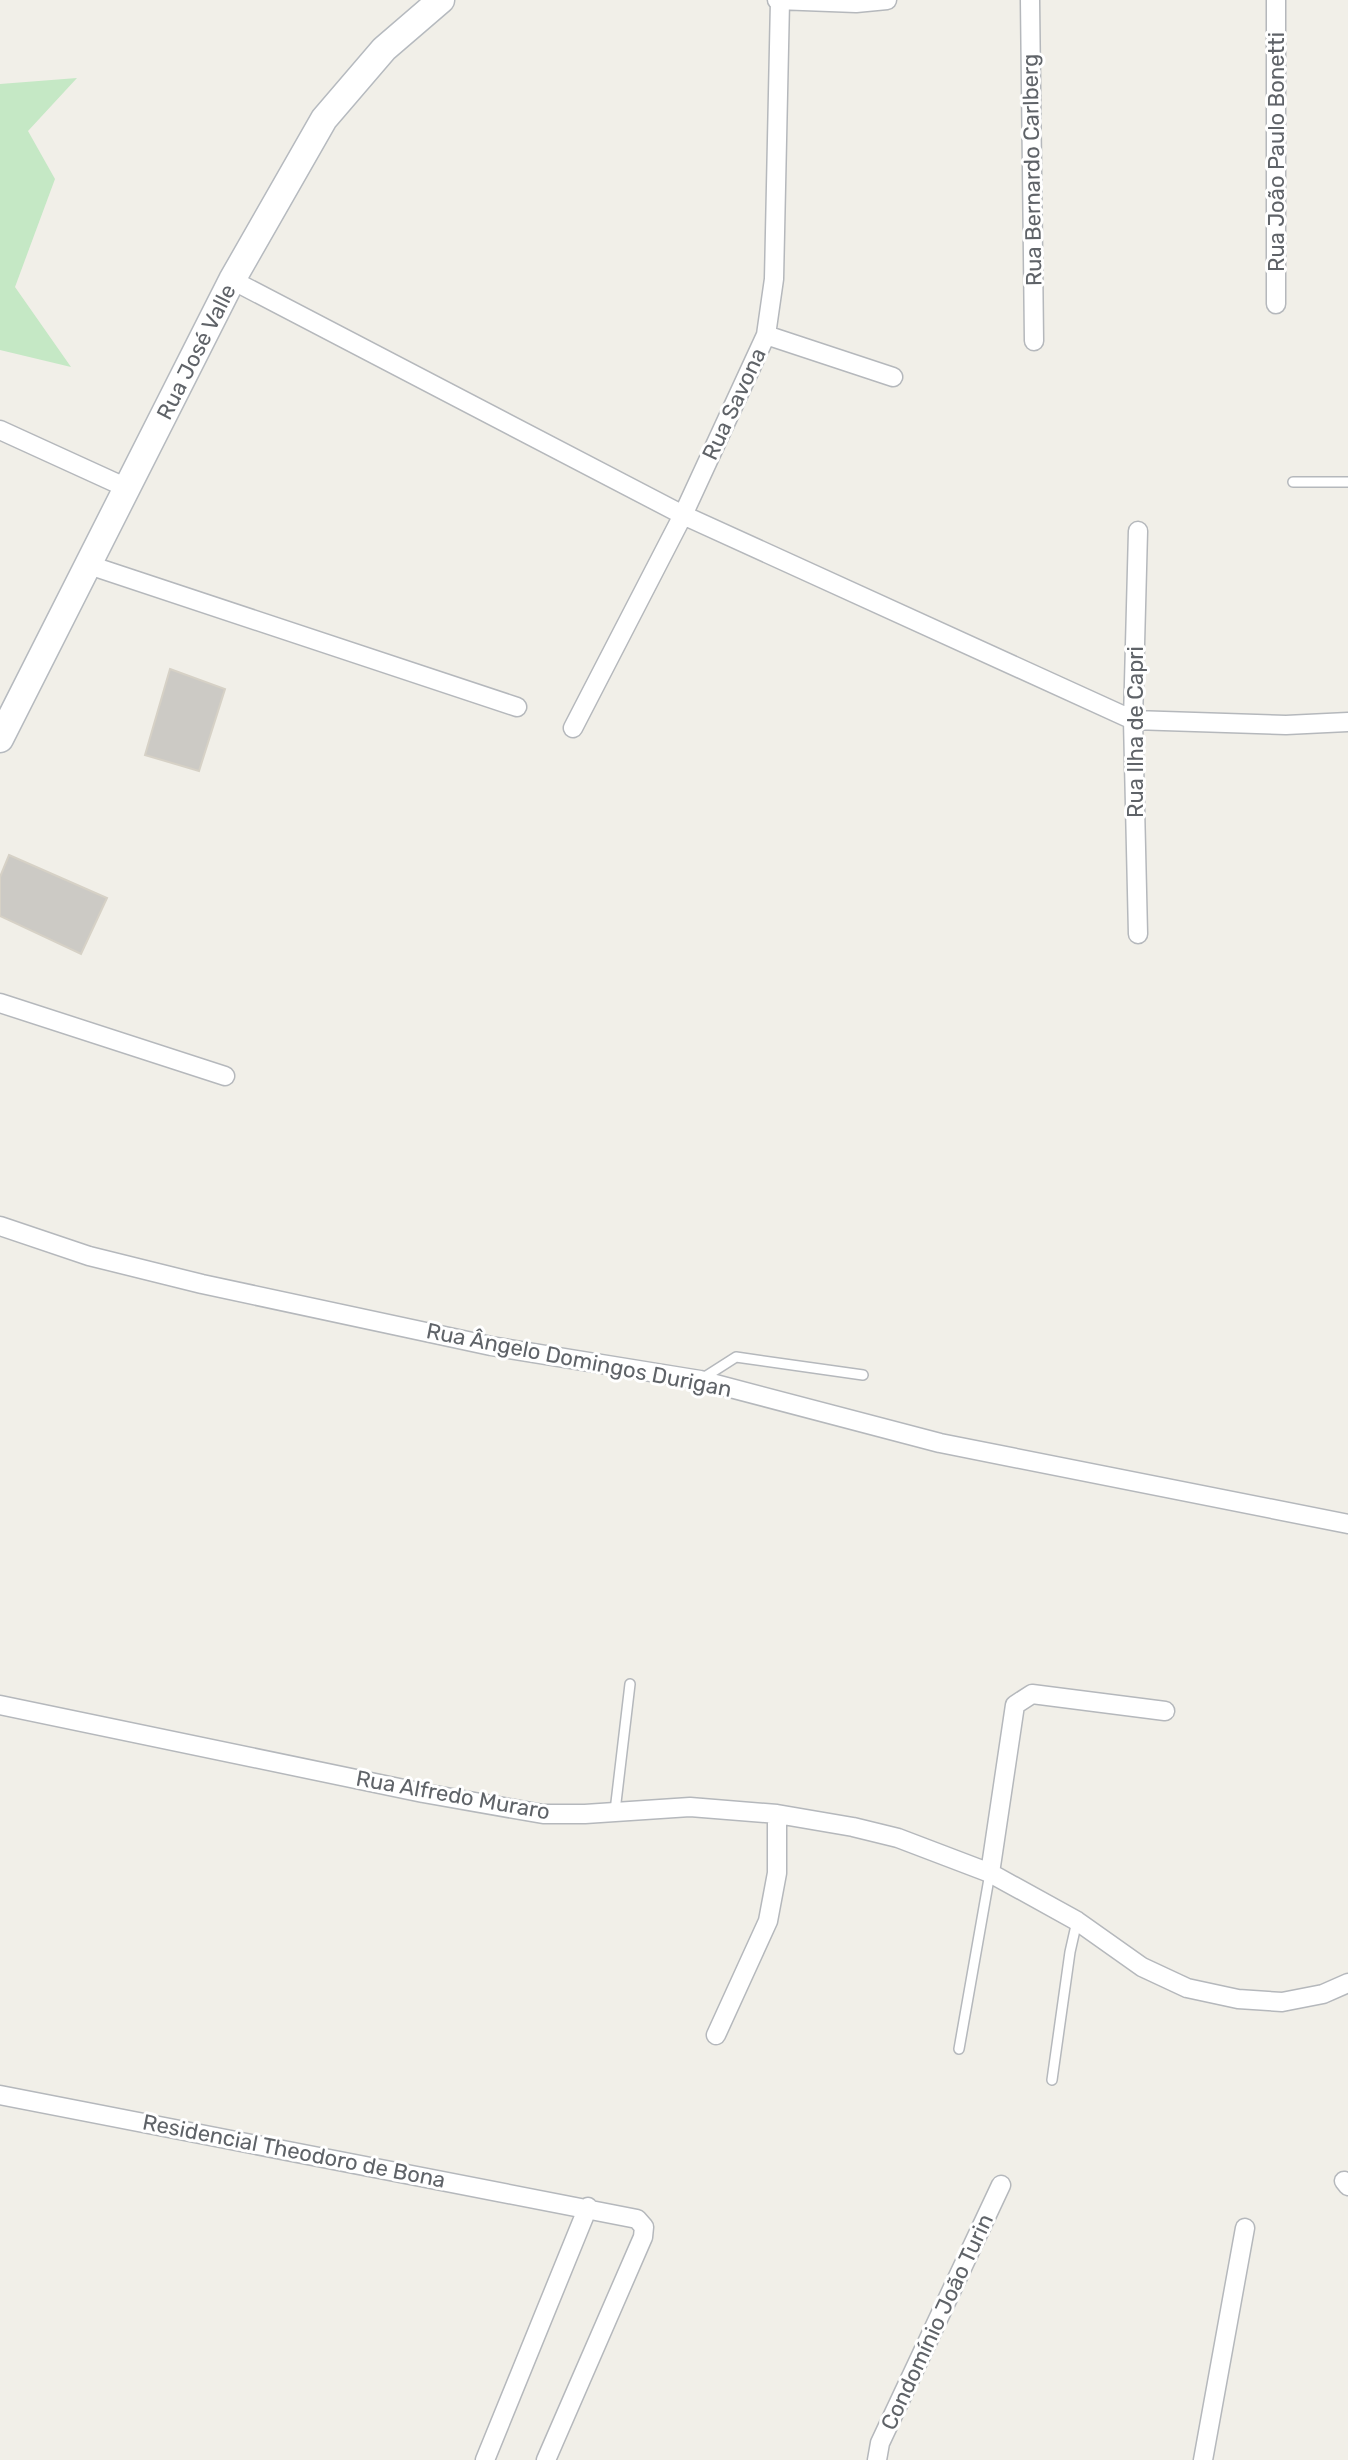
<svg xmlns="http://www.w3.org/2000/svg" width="1348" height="2460" viewBox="0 0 1348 2460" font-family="Rubik,sans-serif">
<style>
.green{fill:#c5e8c5}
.building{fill:#cccac5;stroke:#d6d1c6;stroke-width:2}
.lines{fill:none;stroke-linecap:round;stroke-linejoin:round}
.lane-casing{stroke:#b5b8bc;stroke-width:12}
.street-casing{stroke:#b5b8bc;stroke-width:21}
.secondary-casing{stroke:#b6babf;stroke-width:29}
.lane{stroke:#fff;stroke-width:9}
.street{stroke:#fff;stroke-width:18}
.secondary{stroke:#fff;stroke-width:26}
.labels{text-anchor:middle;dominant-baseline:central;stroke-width:6;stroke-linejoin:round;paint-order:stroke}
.street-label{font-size:22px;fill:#5f6368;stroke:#fff}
</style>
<rect width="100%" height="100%" fill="#f1efe8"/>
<path class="green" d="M77,78L28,131L55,179L15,287L71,367L0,350V84Z"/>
<path class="building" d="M170,669L225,689L199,771L145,755Z
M9,855L107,898L81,954L0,916V877Z"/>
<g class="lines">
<defs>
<path id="lane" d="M1293,482H1348
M700,1380L736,1357L863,1375
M615,1811L630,1684
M959,2049L990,1873
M1052,2080L1070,1952L1077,1921"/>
<path id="street" d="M777,0L856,3L887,0
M1030,0L1034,341
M232,280L683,515L1133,720L1286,725L1348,722
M1276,304V0
M766,335L893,377
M0,430L127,488
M89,565L517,707
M573,728L683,515L766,335L774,279L780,1
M1138,934L1133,720L1138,531
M0,1003L225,1076
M0,1226L89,1256L202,1284L491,1346L700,1380L940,1443L1348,1524
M0,1705L423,1793L543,1814H585L690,1807L777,1814L853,1827L898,1838L990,1873L1077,1921L1142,1967L1187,1988L1238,1999L1282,2002L1323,1994L1348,1983
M990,1873L1015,1705L1032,1694L1165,1711
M716,2035L768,1921L777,1873V1814
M0,2095L637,2219L644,2227L643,2237L546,2460
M1344,2181L1348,2186
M485,2460L588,2207
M877,2460L880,2443L1001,2185
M1203,2460L1245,2228"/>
<g id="secondary">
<path id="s1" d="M0,739L232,280L324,119L384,49L441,0"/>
</g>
</defs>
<use href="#lane" class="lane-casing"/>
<use href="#street" class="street-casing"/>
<use href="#secondary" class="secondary-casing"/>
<use href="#lane" class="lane"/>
<use href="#street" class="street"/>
<use href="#secondary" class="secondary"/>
</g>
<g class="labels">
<g class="street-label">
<text transform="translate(1276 152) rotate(-90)">Rua João Paulo Bonetti</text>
<text transform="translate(1032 170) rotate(-91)">Rua Bernardo Carlberg</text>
<text stroke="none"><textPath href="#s1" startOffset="434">Rua José Valle</textPath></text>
<text transform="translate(734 404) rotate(-65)">Rua Savona</text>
<text transform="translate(1135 732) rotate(-90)">Rua Ilha de Capri</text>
<text transform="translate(579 1360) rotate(11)">Rua Ângelo Domingos Durigan</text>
<text transform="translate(453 1795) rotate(10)">Rua Alfredo Muraro</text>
<text transform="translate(294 2151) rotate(11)">Residencial Theodoro de Bona</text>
<text transform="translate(937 2322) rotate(-65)">Condomínio João Turin</text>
</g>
</g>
</svg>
